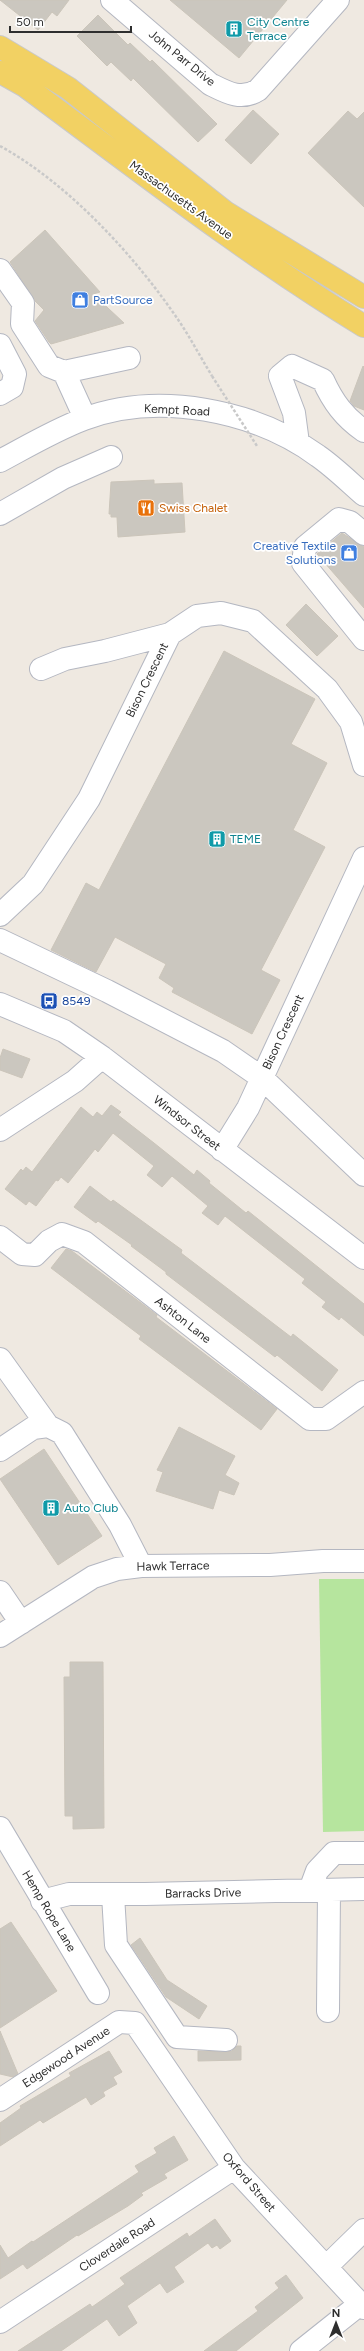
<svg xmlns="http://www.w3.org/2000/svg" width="364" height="2351" viewBox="0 0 364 2351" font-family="Figtree,sans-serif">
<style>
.green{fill:#b6e59e}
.building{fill:#cbc7bf;stroke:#cbc5ba}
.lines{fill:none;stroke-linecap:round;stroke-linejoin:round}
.minor-casing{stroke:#b4b7c1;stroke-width:24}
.major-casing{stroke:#c9c9c9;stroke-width:24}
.path{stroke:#c9c9c9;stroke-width:2.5;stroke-dasharray:3 2;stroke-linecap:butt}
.minor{stroke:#fff;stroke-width:22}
.major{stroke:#f2d163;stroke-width:22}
.path-bridge{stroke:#c9c9c9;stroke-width:2.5;stroke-dasharray:3 2;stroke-linecap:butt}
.labels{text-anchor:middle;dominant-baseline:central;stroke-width:3.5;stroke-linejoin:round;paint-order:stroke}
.culture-label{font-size:12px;fill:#0d838f;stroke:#fff;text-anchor:start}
.street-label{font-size:12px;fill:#2e2e2e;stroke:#fff}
.shop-label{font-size:12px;fill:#366cbe;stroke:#fff;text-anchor:start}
.food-label{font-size:12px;fill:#c56008;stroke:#fff;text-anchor:start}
.transit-label{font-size:12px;fill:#164399;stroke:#fff;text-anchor:start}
</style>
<rect width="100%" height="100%" fill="#efe9e1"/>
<path class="green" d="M319,1579H364V1831L323,1832Z"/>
<path class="building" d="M0,0H69L57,16L52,12L38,30Z
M170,0H287L239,58Z
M98,15L128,45L130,43L150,62L152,60L217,124L198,142L133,78L131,81L111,62L107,66L77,36Z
M253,110L279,134L251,164L225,140Z
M348,111L357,119L364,112V207L308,153Z
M45,230L100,292L93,294L124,323L51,344L49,342L35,321L44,310L35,301L10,262Z
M363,366L364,367V410L354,406L350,401Z
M154,480V484L182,483L185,532L118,537L117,517H111V514H109L111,482Z
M342,533L364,547V608L317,554Z
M306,604L338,636L317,656L286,625Z
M224,651L315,699L291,744L327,763L293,830L325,847L261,970L280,980L252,1034L172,992L174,988L159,978L166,964L115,937L96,972L51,950L86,883L99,890Z
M3,1049L30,1059L22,1078L0,1070V1058Z
M111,1105L121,1112L118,1115L154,1143L194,1175L197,1170L210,1181L209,1183L246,1213L248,1211L364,1304V1336L341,1317L339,1320L322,1307L326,1302L302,1283L305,1279L225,1216L218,1225L202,1213L208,1206L172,1176L162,1187L147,1175L154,1166L113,1133L98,1152L95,1149L68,1183L61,1177L58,1181L56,1180L36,1206L29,1201L26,1205L5,1189L21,1169L23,1171L26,1167L32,1172L81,1107L93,1117L97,1112L102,1116Z
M90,1186L111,1202L113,1200L182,1250L181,1253L291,1337L293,1334L338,1370L322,1391L277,1355L275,1357L166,1274V1272L131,1246L132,1245L98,1221L96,1223L74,1207Z
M66,1249L72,1251L157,1315L156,1317L277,1409L261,1430L139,1339L141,1336L51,1268Z
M179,1427L235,1456L225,1475L239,1483L234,1495L219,1490L213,1509L156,1491L163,1472L157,1470Z
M44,1449L102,1536L58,1565L0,1479Z
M70,1662H103L104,1828L73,1829V1816H65L64,1677H70Z
M11,1922L57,1991L0,2028V1929Z
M140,1938L167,1980L207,2006L199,2019L166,1997L131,1945Z
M0,2031L18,2074L13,2077L0,2074Z
M237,2046H241V2060L198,2061V2051L226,2052L232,2051Z
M109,2051L122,2072L113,2077L117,2084L103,2092L105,2096L91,2105L86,2097L43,2123L40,2120L0,2146V2123L21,2108L20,2106L71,2076L69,2073Z
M174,2136L188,2160L164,2174L167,2178L141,2193L143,2195L128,2206L78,2236L77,2235L27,2269L23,2264L0,2279V2245L8,2258L32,2241L33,2242L139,2172L135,2166L157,2153L154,2148Z
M215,2219L231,2241L220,2249L217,2245L212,2248L208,2243L174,2267L184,2282L167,2293L160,2283L127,2306L137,2323L119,2336L107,2319L61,2351H18L90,2304L92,2307L125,2284L120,2278L187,2233L189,2237Z
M286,2275L303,2298L236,2351H204L258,2311L255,2307L279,2288L275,2283Z"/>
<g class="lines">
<defs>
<path id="minor" d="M112,0L210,84C226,92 241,101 258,90L338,0
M0,270L23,303L22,324L49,366L64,372L85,418
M0,345L15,374L12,387L0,394
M64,372L129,358
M298,443L294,413L280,376L292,366L323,380C333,402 344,417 364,431
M0,461C28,446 55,430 84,419C158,391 255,410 318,456C334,467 349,482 364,495
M0,514L63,478L111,457
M364,534L350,522L339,519L305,547L303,563L364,639
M41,669L65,659L105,651L170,634
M0,915L33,884L89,799L170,634L197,616L221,613L253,621L327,689L351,722L364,765
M0,940L107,991L223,1051L262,1078L364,1175
M0,1004L64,1031L102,1057L364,1258
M0,1130L75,1081L102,1057
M222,1150L248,1108L364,858
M0,1237L22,1254L35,1255L49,1241L62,1234L84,1242L310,1419H326L364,1392
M0,1359L48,1426
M0,1450L33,1428L48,1426L62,1433L120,1525L141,1566
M0,1592L21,1623
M0,1636L93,1577L117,1569L141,1566L270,1565L323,1561H364
M0,1828L98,1993
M310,1890L317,1871L334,1853H364
M113,1895L116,1945L177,2037L226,2040
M42,1901L69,1894H145L364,1889
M328,2011L329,1890
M0,2100L119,2022L135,2023L234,2168L364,2308
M326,2267L364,2230
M0,2322L234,2168
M301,2351L360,2304"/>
<path id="major" d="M0,47L68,88L225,212L364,297
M0,72L25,86C136,168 246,254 364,326"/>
</defs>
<use href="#minor" class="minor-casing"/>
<use href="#major" class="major-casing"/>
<path class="path" d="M0,146C69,184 135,256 179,321C191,339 201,358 212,376"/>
<use href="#minor" class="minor"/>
<use href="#major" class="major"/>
<path class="path-bridge" d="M212,376L257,446"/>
</g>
<defs>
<symbol id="building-square" viewBox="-11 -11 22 22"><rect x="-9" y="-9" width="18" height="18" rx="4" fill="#0f9aa8" stroke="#fff"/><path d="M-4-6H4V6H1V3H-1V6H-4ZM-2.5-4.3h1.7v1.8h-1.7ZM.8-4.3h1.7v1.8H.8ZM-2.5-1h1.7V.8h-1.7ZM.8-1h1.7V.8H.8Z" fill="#fff"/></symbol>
<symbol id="shop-square" viewBox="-11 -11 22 22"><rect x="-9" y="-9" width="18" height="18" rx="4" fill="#3f7fe0" stroke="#fff"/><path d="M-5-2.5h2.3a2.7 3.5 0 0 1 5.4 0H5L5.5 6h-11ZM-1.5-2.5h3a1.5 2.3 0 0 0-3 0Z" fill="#fff"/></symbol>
<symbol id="restaurant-square" viewBox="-11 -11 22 22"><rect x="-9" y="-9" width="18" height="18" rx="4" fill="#e8710a" stroke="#fff"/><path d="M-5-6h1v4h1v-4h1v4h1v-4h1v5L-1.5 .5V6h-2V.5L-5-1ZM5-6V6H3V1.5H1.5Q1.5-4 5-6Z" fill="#fff"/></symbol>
<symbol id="bus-square" viewBox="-11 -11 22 22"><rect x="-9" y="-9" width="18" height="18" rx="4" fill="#1a4fb4" stroke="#fff"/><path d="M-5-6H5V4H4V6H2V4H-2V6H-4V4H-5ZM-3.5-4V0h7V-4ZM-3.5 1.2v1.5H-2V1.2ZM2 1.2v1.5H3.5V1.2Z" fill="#fff"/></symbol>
</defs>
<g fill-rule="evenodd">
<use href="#building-square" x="224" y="19" width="20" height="20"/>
<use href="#shop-square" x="70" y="290" width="20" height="20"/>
<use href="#restaurant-square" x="136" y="498" width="20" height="20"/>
<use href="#shop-square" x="339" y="543" width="20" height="20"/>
<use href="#building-square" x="207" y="829" width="20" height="20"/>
<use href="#bus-square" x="39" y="991" width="20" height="20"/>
<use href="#building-square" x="41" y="1498" width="20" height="20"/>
</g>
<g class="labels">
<g class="culture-label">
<text x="247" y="22">City Centre<tspan x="247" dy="14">Terrace</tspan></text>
<text x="230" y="839">TEME</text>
<text x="64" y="1508">Auto Club</text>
</g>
<g class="street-label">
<text transform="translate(182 58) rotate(39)">John Parr Drive</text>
<text transform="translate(181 200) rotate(36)">Massachusetts Avenue</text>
<text transform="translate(177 410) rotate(3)">Kempt Road</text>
<text transform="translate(147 680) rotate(-64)">Bison Crescent</text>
<text transform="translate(283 1032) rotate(-65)">Bison Crescent</text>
<text transform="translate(187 1123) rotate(38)">Windsor Street</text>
<text transform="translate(183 1320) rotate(38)">Ashton Lane</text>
<text transform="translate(173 1566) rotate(-1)">Hawk Terrace</text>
<text transform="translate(203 1893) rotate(-1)">Barracks Drive</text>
<text transform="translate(49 1911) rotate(59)">Hemp Rope Lane</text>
<text transform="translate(66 2057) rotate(-33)">Edgewood Avenue</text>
<text transform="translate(249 2182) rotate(49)">Oxford Street</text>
<text transform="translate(117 2245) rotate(-33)">Cloverdale Road</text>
</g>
<g class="shop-label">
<text x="93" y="300">PartSource</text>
<text x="336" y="546" text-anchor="end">Creative Textile<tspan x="336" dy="14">Solutions</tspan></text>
</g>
<g class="food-label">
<text x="159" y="508">Swiss Chalet</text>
</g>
<g class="transit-label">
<text x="62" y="1001">8549</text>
</g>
</g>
<g transform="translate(336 2323)" stroke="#ffffff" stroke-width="3" paint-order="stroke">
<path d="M0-3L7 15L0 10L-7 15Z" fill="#2e2e2e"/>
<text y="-6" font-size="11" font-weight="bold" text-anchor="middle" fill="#2e2e2e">N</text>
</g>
<path d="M10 26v6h121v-6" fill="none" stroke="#2e2e2e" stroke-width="2"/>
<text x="16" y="26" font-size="12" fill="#2e2e2e" stroke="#ffffff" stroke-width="3" paint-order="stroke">50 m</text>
</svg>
